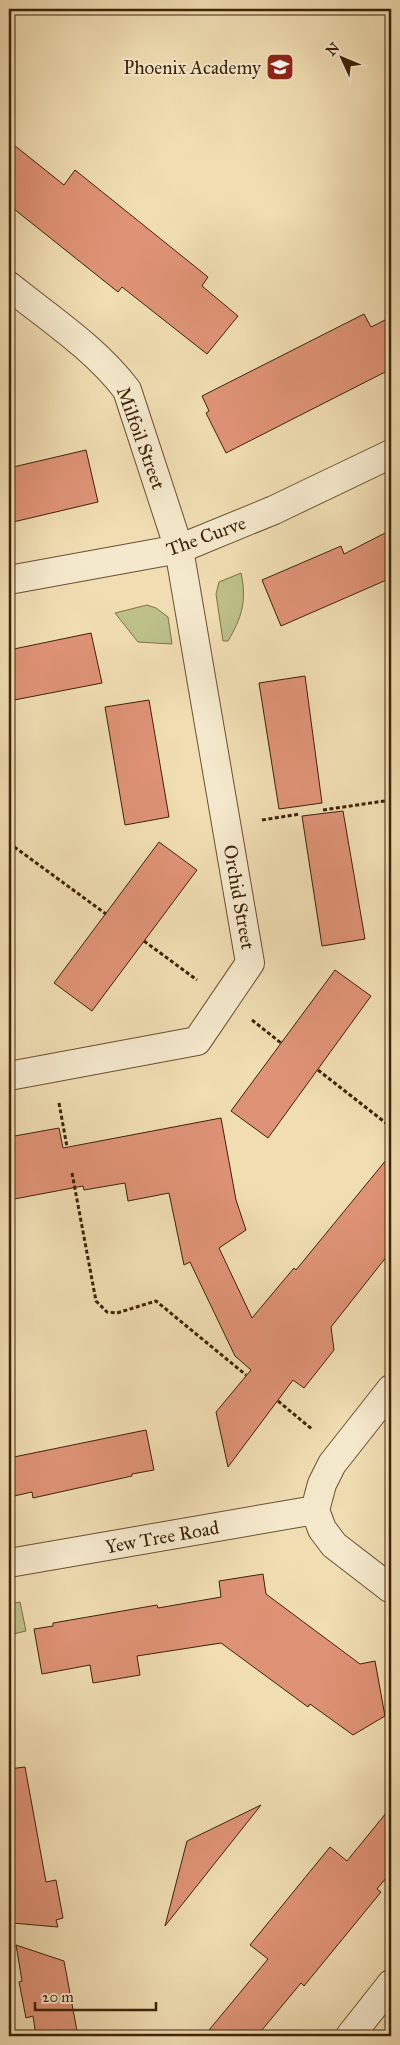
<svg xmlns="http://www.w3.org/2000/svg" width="400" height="2045" viewBox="0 0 400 2045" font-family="'IM FELL Great Primer',serif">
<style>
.green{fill:#bdc089;stroke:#7d7248}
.building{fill:#df9376;stroke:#3d2308}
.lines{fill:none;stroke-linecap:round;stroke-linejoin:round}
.minor-casing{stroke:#6a5232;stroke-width:30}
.path{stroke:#3d2308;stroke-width:3;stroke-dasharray:4 2.5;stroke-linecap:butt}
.minor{stroke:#f5e9cd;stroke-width:28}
.labels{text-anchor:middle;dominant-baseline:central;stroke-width:4;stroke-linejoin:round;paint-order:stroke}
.poi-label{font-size:19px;fill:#3d2308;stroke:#f5e9cd;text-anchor:end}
.street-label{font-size:19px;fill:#3d2308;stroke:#f5e9cd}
</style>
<rect width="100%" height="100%" fill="#f0ddb2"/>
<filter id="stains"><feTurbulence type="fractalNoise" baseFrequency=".004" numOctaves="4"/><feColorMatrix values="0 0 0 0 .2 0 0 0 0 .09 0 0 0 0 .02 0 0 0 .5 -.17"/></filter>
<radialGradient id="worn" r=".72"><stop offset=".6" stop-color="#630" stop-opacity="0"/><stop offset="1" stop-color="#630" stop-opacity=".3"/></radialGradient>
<path class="green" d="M241,573C247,601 242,617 228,641H223L216,594L219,582Z
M147,605L156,608L168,617L172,644L138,642L115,613Z
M20,1602L26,1631L9,1635V1604Z"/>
<path class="building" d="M9,141L64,185L75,170L208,277L202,286L238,316L207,354L122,287L118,292L9,205Z
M364,314L371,327L391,317V369L226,453L206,413L209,411L202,396Z
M86,450L98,502L9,523V468Z
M391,530V578L281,626L262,580L341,546L344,554Z
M91,633L102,683L9,701V650Z
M305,676L322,803L279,809L259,683Z
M149,700L169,817L125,825L105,707Z
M343,811L365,939L322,946L302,816Z
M159,842L197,870L92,1011L54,983Z
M335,970L371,996L268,1138L231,1111Z
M221,1118L236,1200L246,1230L219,1248L252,1318L294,1268L296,1270L391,1154V1251L331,1327L334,1350L304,1388L293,1380L228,1467L216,1412L251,1370L235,1356L190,1262L184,1265L169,1193L128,1201L125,1183L84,1190L83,1186L9,1200V1137L59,1128L63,1148Z
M146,1430L154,1470L132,1474V1476L33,1498L32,1492L14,1496L9,1471V1458Z
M263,1574L266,1594L360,1664L375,1661L385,1716L353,1735L310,1704L308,1707L221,1643L137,1656L140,1675L93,1683L90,1665L42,1674L34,1629L53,1626V1623L157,1605L158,1608L221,1597L219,1581Z
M25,1767L46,1882L56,1880L63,1918L56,1920L58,1927L12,1923L9,1907V1769Z
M261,1805L165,1926L187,1841Z
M391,1807V1872L377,1889L381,1892L304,1986L301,1983L257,2036H204L268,1959L250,1945L330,1847L347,1861Z
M16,1945L64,1961L78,2036H36L33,2016L26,2018L19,1982L22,1981Z"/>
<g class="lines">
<defs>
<path id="minor" d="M9,286C50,319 95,348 127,390L179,549L250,963L197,1041L9,1076
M9,580L179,549L274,510L391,454
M315,1510L322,1484L332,1464L391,1389
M315,1510L322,1529L334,1545L391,1589
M9,1563L315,1510
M350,2036L391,1984"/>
</defs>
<use href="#minor" class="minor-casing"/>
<path class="path" d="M323,810L391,800
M262,820L300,814
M9,843L106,914
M144,941L197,980
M252,1020L281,1043
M318,1070L391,1127
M59,1103L67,1147
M72,1173L96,1301L107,1312L117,1313L156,1301L246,1375
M278,1401L313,1430"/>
<use href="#minor" class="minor"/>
</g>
<defs>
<symbol id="school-square" viewBox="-11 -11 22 22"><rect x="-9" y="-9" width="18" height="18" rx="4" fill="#8f2418" stroke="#f5e9cd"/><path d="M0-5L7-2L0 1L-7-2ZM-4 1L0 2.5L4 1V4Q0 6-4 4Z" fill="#fff"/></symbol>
</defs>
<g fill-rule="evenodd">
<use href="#school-square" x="264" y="51" width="32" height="32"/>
</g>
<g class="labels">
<g class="poi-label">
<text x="261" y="67">Phoenix Academy</text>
</g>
<g class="street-label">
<text transform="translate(141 438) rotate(70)">Milfoil Street</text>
<text transform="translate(206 536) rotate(-20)">The Curve</text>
<text transform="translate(239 897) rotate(80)">Orchid Street</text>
<text transform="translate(162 1537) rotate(-10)">Yew Tree Road</text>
</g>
</g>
<rect width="400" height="2045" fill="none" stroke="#f0ddb2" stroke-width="30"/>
<rect x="10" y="10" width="380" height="2025" fill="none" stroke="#3d2308" stroke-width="2.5"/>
<rect x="15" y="15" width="370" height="2015" fill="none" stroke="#3d2308"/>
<g transform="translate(342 58) rotate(314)" stroke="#f5e9cd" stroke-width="4" paint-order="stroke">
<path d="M0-4L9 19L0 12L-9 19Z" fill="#3d2308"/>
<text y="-8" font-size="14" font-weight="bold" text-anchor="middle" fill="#3d2308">N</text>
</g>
<path d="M35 2002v8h121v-8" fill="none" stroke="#3d2308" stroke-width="2.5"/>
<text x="42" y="2002" font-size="15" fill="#3d2308" stroke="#f5e9cd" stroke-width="4" paint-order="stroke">20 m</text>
<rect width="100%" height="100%" filter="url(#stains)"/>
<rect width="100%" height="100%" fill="url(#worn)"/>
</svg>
